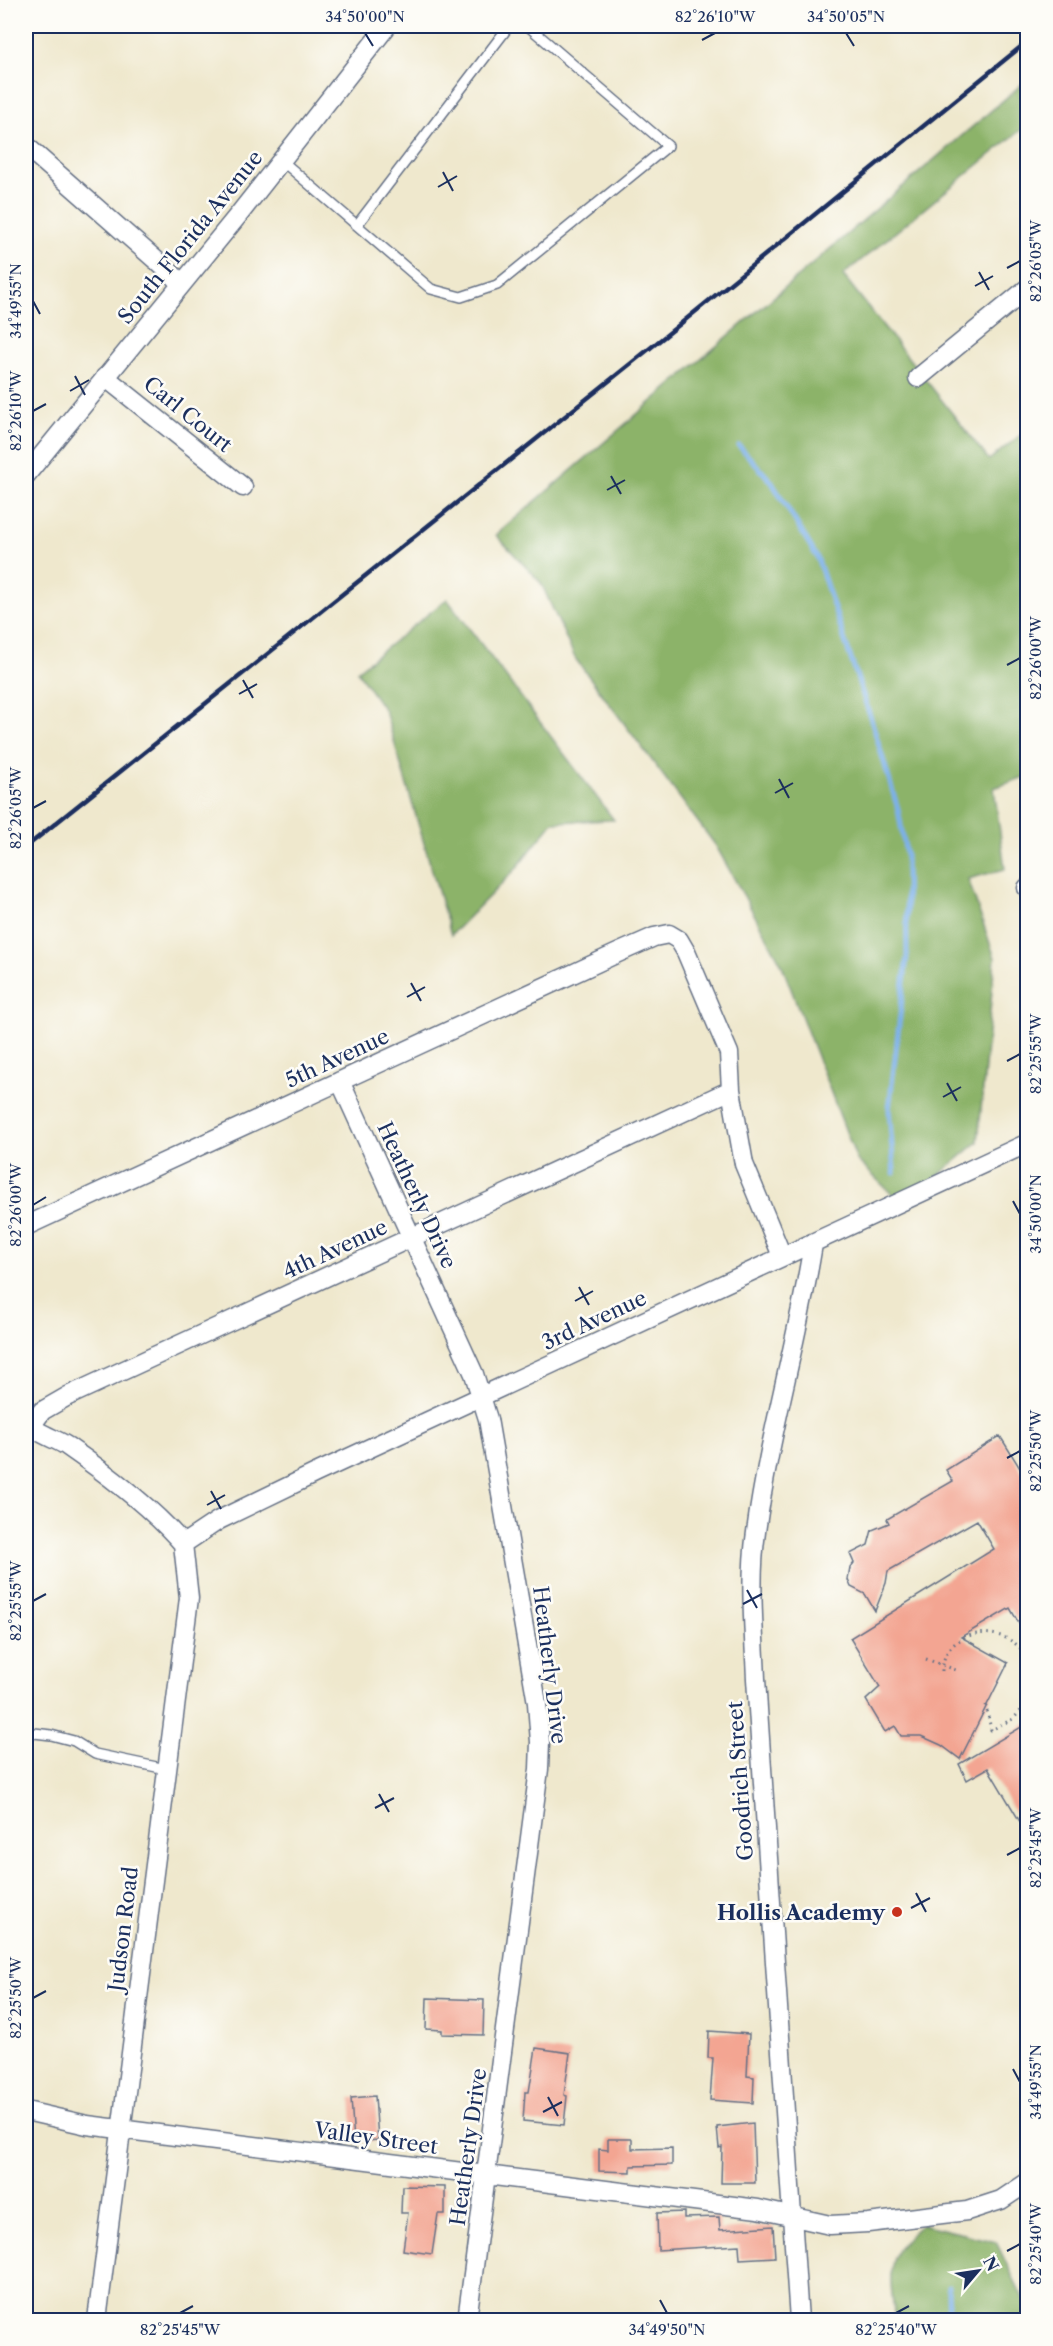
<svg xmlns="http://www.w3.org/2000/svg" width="1053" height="2346" viewBox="0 0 1053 2346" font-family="'Libre Caslon Text',serif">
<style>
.forest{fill:#8cb369;stroke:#547164;stroke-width:1.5}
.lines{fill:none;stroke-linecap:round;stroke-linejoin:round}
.stream{stroke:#7bb1ea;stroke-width:5}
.building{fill:#f3a592}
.lane-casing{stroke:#657085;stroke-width:12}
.street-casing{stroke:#657085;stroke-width:21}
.path{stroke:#657085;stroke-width:3;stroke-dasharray:1.5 4.5;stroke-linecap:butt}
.lane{stroke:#fff;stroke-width:9}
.street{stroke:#fff;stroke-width:18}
.rail{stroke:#1b2f5e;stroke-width:4.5}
.ticks{fill:none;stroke:#1b2f5e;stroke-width:2}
.poi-dot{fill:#c8321e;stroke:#fdfcf7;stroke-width:2}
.labels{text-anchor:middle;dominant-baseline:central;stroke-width:5;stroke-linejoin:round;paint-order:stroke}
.street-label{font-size:21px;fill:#1b2f5e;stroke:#fdfcf7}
.poi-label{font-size:21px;font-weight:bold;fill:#1b2f5e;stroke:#fdfcf7;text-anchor:end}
.neatline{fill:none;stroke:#1b2f5e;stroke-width:2}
.ticks-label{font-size:15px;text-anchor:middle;fill:#1b2f5e}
</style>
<rect width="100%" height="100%" fill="#fdfcf7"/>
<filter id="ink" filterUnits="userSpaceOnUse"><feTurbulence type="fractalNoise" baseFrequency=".0167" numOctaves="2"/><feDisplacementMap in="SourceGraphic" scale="12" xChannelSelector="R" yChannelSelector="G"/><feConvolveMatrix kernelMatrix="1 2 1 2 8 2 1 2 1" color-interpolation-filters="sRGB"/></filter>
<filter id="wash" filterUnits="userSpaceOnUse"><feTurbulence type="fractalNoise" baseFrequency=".008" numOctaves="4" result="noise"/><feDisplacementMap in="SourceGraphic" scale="24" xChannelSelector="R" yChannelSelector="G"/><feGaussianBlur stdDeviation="1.35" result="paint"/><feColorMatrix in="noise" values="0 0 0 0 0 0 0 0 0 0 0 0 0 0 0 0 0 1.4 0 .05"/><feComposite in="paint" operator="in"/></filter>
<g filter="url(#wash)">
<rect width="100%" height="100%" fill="#efe8cd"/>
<path class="forest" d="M1027,80V125L843,275L989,460L1027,430V776L994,788L1005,869L968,879L995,958L978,1142L903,1205L857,1160L781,963L716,846L575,658L541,583L496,535Z
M447,599L614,820L553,822L515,870L451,935L385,711L357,671Z
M922,2224L996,2242L1027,2306V2320H895C890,2274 882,2256 922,2224Z"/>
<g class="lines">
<path class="stream" d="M739,446L771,481L817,557L872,722L898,809L906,854L907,956L889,1109L894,1173
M948,2287L949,2320"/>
</g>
<g id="blocks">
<path class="building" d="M1000,1436L1028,1481V1639L1010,1608L961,1637L1008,1663L960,1759L941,1745L921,1736H901L895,1726L885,1732L866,1700L880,1687L850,1638L994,1549L977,1520L888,1571L886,1583L875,1611L865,1594L851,1587L848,1580L850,1568L854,1563L850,1554L868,1545L872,1530L889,1523L887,1519L953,1481L946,1470Z
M1028,1723V1835L988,1768L967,1780L959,1764Z
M427,1998L484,2000L483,2035L442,2034V2030L426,2029Z
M709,2031L749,2034L747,2076L754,2077L753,2103L710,2100L713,2058H708Z
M536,2048L570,2053L564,2095L567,2096L564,2125L523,2121L525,2092H529Z
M375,2096L378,2140L354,2142L351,2098Z
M753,2123L755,2183H721L722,2147L719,2148L717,2127Z
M608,2139H632V2149L672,2148V2165L631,2166V2172L599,2171V2149L608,2150Z
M402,2186L445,2187V2214H438L432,2254L403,2250L408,2213H401Z
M684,2212V2218L719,2217L720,2230L773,2226L775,2257L740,2259L739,2245L658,2250L657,2213Z"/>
</g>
</g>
<g filter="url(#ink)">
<use href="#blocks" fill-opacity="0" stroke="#657085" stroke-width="1.5"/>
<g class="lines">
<defs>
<path id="lane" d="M281,160L431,289L461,297L497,285L668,146L528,26
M357,225L509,26
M26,1732L51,1735L74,1741L95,1754L166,1769"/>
<path id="street" d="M26,146L182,283
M105,377L243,487
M918,378L1028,288
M26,475L240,213L387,26
M1027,888H1028
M340,1081L474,1374L488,1419L537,1703L540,1742L539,1769L467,2320
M26,1226L620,952L654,937L669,934L679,940L686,952L729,1053L731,1090L744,1164L782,1256
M26,1419C35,1434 53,1437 67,1446C106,1473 153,1509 183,1544
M26,1433L42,1411L68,1396L731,1090
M183,1544L219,1520L316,1473L1028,1143
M26,2111L87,2125L758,2209L830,2225L868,2223L967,2211L1001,2200L1028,2182
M97,2320L189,1598L183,1544
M799,2320L756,1679C754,1630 749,1580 756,1532C769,1435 798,1340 813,1244"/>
</defs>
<use href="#lane" class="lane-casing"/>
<use href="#street" class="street-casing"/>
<path class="path" d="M926,1659L956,1670
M942,1671C943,1627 1008,1620 1028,1659
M986,1705L991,1730L1013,1719L1028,1703"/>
<use href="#lane" class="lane"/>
<use href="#street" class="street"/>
<path class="rail" d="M26,847L674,329L1028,41"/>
</g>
</g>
<path class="ticks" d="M365,33L373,46M846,33L854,46M702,40L715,33M443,172L453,191M438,187L457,176M1007,268L1020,261M979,272L989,290M975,286L993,276M33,301L40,314M75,376L85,395M70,391L89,380M33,411L46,404M611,476L621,494M607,490L625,480M1007,665L1020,658M243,680L253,698M239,694L257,684M779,779L789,798M775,793L793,783M33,808L46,801M411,983L421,1001M407,997L425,987M1007,1061L1020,1054M947,1083L957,1101M943,1097L961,1087M1013,1201L1020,1214M33,1205L46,1197M579,1287L589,1305M575,1301L593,1291M1007,1458L1020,1451M211,1491L221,1509M207,1505L225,1495M747,1590L757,1608M33,1601L46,1594M743,1604L762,1594M379,1794L389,1812M375,1808L394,1798M1007,1855L1020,1848M916,1893L926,1912M911,1908L930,1898M33,1998L46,1991M1013,2069L1020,2082M548,2097L558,2116M543,2112L562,2102M1007,2251L1020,2244M660,2300L667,2313M180,2313L193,2306M896,2313L909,2306"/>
<circle class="poi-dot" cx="897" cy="1912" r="6"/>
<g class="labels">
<g class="street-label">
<text transform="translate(190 237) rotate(-51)">South Florida Avenue</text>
<text transform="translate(188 414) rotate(39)">Carl Court</text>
<text transform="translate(337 1058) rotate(-25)">5th Avenue</text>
<text transform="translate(417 1195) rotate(65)">Heatherly Drive</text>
<text transform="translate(335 1249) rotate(-25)">4th Avenue</text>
<text transform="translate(594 1320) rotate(-25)">3rd Avenue</text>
<text transform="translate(550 1665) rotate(83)">Heatherly Drive</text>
<text transform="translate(740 1781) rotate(-94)">Goodrich Street</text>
<text transform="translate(123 1929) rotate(-83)">Judson Road</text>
<text transform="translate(376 2138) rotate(8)">Valley Street</text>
<text transform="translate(468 2147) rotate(-82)">Heatherly Drive</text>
</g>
<g class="poi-label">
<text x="885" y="1912">Hollis Academy</text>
</g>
</g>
<rect width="1053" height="2346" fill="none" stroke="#fdfcf7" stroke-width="66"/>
<g transform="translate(978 2271) rotate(61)" stroke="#fdfcf7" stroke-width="4.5" paint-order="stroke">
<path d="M0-4.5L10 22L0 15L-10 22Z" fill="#1b2f5e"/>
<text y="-9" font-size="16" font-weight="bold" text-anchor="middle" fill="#1b2f5e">N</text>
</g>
<rect x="33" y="33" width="987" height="2280" class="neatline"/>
<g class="ticks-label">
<text x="365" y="22">34°50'00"N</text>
<text x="715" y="22">82°26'10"W</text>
<text x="846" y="22">34°50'05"N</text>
<text transform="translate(1036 261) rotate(-90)" y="5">82°26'05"W</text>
<text transform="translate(16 301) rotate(-90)" y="5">34°49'55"N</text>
<text transform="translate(16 411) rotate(-90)" y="5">82°26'10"W</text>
<text transform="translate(1036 658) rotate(-90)" y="5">82°26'00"W</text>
<text transform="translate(16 808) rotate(-90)" y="5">82°26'05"W</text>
<text transform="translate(1036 1054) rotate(-90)" y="5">82°25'55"W</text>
<text transform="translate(16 1205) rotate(-90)" y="5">82°26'00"W</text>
<text transform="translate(1036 1214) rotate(-90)" y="5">34°50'00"N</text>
<text transform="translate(1036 1451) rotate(-90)" y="5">82°25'50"W</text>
<text transform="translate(16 1601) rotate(-90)" y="5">82°25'55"W</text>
<text transform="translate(1036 1848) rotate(-90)" y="5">82°25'45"W</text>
<text transform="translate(16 1998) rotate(-90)" y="5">82°25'50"W</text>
<text transform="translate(1036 2082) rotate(-90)" y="5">34°49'55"N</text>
<text transform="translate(1036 2244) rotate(-90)" y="5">82°25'40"W</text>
<text x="180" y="2335">82°25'45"W</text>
<text x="667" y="2335">34°49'50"N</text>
<text x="896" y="2335">82°25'40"W</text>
</g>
</svg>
